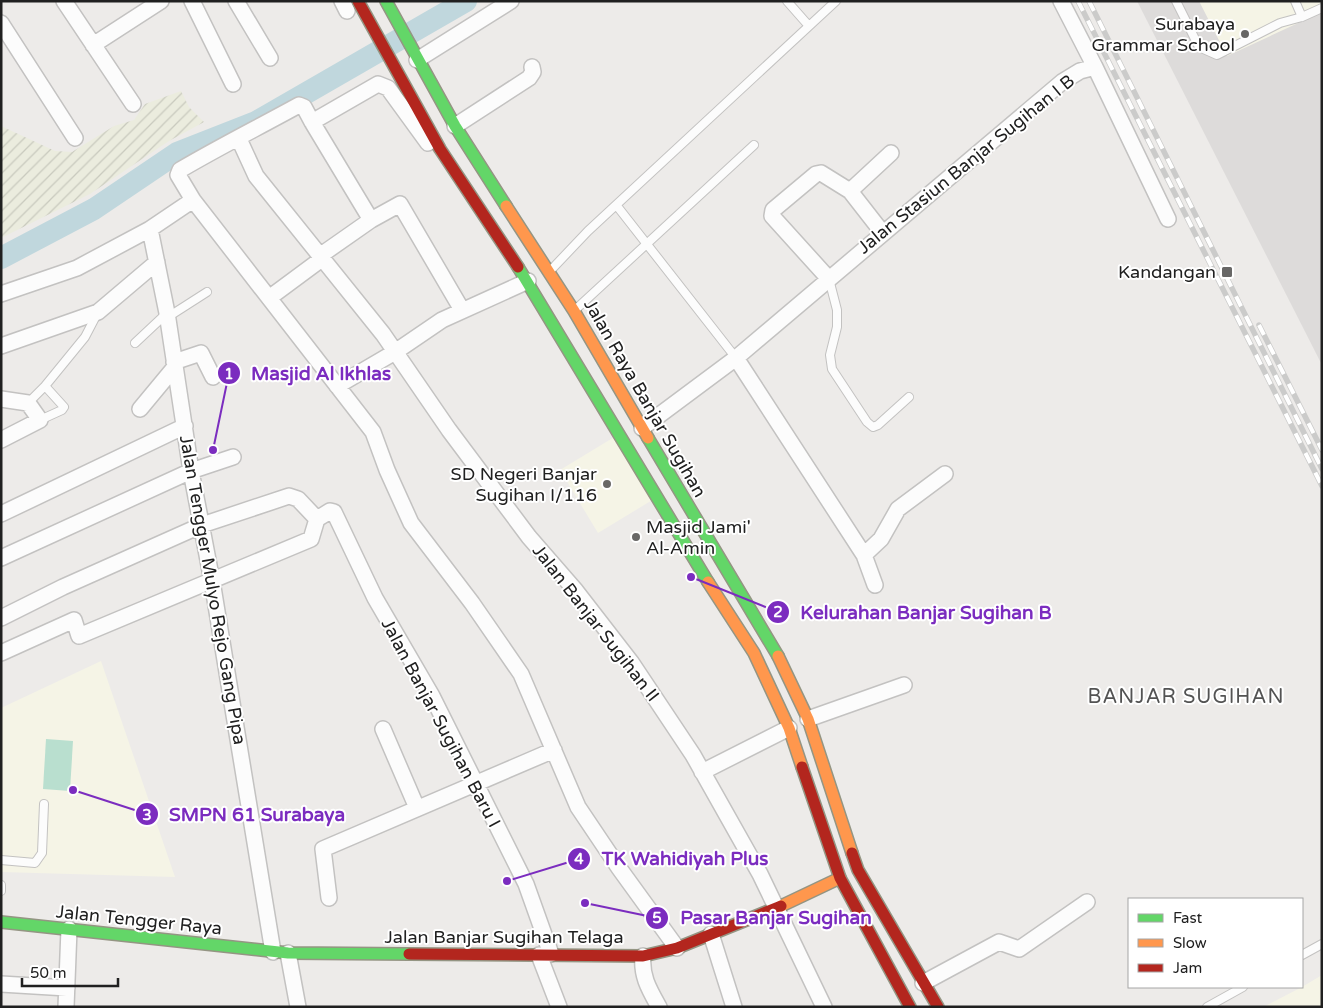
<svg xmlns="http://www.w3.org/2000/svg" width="1323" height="1008" viewBox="0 0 1323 1008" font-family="'Varela Round',sans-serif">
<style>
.residential{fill:#dddbda}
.education{fill:#f5f4e6}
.farmland{fill:url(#farmland-furrows)}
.pitch{fill:#b9dfcf}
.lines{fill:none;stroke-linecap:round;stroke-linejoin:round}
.river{stroke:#c0d7dd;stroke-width:22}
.lane-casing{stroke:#c3c2c1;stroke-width:10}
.street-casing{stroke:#c3c2c1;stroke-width:18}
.fast-casing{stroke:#949583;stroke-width:14}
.slow-casing{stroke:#949583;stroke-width:14}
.jam-casing{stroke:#949583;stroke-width:14}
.lane{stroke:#fcfcfc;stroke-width:8}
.street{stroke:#fcfcfc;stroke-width:15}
.fast{stroke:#63d668;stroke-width:11}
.slow{stroke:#ff974d;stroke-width:11}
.jam{stroke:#b3261e;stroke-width:11}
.rail-casing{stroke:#cbcbca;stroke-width:5.5}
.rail{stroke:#fff;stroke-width:4;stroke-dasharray:11;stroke-linecap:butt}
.poi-dot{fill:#686766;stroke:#fff;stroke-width:2}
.labels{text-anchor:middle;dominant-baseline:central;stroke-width:4;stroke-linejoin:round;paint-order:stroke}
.poi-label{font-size:18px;fill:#202020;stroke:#fff;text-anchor:end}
.street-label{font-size:18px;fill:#202020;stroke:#fff}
.quarter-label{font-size:20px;letter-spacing:1px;fill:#535353;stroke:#fff}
.leader{fill:none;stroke:#7b2cbf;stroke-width:2}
.callout-dot{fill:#7b2cbf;stroke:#fff;stroke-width:2}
.mark-label{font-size:15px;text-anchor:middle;font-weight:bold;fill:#fff}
.callout-label{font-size:19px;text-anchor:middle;font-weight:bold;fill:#7b2cbf;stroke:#fff;stroke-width:4;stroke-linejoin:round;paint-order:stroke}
</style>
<defs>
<pattern id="farmland-furrows" width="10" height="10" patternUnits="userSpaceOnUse" patternTransform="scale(1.25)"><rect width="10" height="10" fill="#ebecde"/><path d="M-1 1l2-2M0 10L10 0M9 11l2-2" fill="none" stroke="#c9cabe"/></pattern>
</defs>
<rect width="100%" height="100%" fill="#edebe9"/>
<path class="residential" d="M1137,1H1322V365Z"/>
<path class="education" d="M1199,1H1322V12L1227,56Z
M616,436L654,499L598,533L560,470Z
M101,661L175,877L1,872V708Z
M1322,975V1007H1263L1302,987Z"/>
<path class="farmland" d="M181,91L189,107L204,122L169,141L90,194L1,238V126L55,151L72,152L114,126L134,120L145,104Z"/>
<path class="pitch" d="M46,739L73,741L70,791L43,789Z"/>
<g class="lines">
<path class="river" d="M1,258L94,209L177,153L256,122L466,1"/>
<defs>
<path id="lane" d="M787,1L809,26
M1176,1L1199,47L1217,55L1280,23L1302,17L1295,1
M1302,17L1322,8
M617,206L736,358
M550,271L588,231L836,1
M829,279L837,310V327L830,355L832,369L867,422L873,427L878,425L909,397
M575,310L754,145
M168,317L207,292
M135,343L167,313
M28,403L45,386L85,337L97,314
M40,420L62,410L64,407L45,386
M1,860L35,863L42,853L44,804
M1,885V891
M1302,955L1322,944
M1207,1007L1243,987"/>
<path id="street" d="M64,1L133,104
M192,1L233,84
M236,1L270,58
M342,1L347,11
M1061,1L1095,67L1168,219
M1,23L75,138
M93,45L161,1
M417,60L511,1
M312,122L371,220
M455,126L529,78L533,72L532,67
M239,139L256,176L383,334L449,430L529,537L576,591L631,662L693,755L760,874L824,1007
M428,143L388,88L378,84L312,122L304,107L299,105C259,127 219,147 180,170L178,175L193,200L373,432L387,470L411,523L472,603L521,674L578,807L619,868L677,948
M850,191L891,153
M150,229L167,313L191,471L212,581L273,952
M321,255L371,220L400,204L462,310
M829,279L772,216L773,210L816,174L821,173L850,191L882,232
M1,294L77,268L150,229L193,200
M269,298L323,258
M1,346L98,312L157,262
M736,358L864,555L875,585
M174,362L201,353L213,377
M337,386L395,352L442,320L528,281
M1,399L28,403L40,420L1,440
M140,409L174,368
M642,428L736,358L1062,82L1080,71L1095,67
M1,514L185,426
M317,519L330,511L334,512L375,598L432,696L526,884L551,954
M864,555L881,539L898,509L945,474
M1,558L191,471L233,457
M1,618L63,587L202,525L289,496L298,499L317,519
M1,653L74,620L79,636L311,539L317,519
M808,719L904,685
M383,729L417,808
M702,772L789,728
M329,898L323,849L554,750
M711,934L734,1007
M288,953L298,1007
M539,955L559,1007
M643,956C641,976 649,989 659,1007
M923,983L999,942L1019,949L1087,902
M1,984L67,988
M66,1007L69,929"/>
<path id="fast" d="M386,1L455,126L506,206
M518,267L708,582
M648,438L778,656
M1,922L288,953L409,954"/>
<path id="slow" d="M506,206L574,311L648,438
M708,582L754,653L789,728L802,767
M778,656L808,719L852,853
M781,906L840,878"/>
<path id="jam" d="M358,1L440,149L518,267
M802,767L840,878L910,1007
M852,853L858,870L938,1007
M409,954L643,956L677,948L781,906"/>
</defs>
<use href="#lane" class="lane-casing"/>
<use href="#street" class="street-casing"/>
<use href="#fast" class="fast-casing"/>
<use href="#slow" class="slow-casing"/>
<use href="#jam" class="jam-casing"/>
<use href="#lane" class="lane"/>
<use href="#street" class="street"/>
<use href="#fast" class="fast"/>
<use href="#slow" class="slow"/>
<use href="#jam" class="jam"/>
<defs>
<path id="rail" d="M1078,1L1322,486
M1089,1L1322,469
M1259,325L1322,450"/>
</defs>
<use href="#rail" class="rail-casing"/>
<use href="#rail" class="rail"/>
</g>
<g class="poi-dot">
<circle cx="1245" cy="34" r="5"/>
<rect x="1221" y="266" width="12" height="12" rx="2.5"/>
<circle cx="607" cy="484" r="5"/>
<circle cx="636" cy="537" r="5"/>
</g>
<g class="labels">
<g class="poi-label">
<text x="1235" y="24">Surabaya<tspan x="1235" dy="21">Grammar School</tspan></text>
<text x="1216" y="272">Kandangan</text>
<text x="597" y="474">SD Negeri Banjar<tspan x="597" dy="21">Sugihan I/116</tspan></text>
<text x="646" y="527" text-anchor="start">Masjid Jami'<tspan x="646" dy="21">Al-Amin</tspan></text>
</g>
<g class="street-label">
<text transform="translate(966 164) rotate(-39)">Jalan Stasiun Banjar Sugihan I B</text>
<text transform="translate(645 398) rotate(60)">Jalan Raya Banjar Sugihan</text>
<text transform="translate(213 590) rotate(80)">Jalan Tengger Mulyo Rejo Gang Pipa</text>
<text transform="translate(596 623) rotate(52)">Jalan Banjar Sugihan II</text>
<text transform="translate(441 723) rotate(62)">Jalan Banjar Sugihan Baru I</text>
<text transform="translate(139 920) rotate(6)">Jalan Tengger Raya</text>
<text x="504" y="937">Jalan Banjar Sugihan Telaga</text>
</g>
<g class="quarter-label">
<text x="1186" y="697">BANJAR SUGIHAN</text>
</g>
</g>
<path class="leader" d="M213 450L229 373M691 577L778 612M73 790L147 814M507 881L579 859M585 903L657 918"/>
<g class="callout-dot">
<circle cx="213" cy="450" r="5"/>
<circle cx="691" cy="577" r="5"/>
<circle cx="73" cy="790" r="5"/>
<circle cx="507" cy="881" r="5"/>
<circle cx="585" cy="903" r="5"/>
<circle cx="229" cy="373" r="12"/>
<circle cx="778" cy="612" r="12"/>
<circle cx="147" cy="814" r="12"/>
<circle cx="579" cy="859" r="12"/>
<circle cx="657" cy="918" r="12"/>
</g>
<g class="mark-label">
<text x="229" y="379">1</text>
<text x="778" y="617">2</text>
<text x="147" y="820">3</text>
<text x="579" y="864">4</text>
<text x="657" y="923">5</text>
</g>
<g class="callout-label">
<text x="321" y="380">Masjid Al Ikhlas</text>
<text x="926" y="619">Kelurahan Banjar Sugihan B</text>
<text x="257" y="821">SMPN 61 Surabaya</text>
<text x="685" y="865">TK Wahidiyah Plus</text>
<text x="776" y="924">Pasar Banjar Sugihan</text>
</g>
<rect width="1323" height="1008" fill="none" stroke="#202020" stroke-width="5"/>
<rect x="1128" y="898" width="175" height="90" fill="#ffffff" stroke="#a6a6a6"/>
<rect x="1138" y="914" width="25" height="8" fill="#63d668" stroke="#a6a6a6"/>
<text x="1173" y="923" font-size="15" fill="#202020">Fast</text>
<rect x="1138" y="939" width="25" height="8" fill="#ff974d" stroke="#a6a6a6"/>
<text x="1173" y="948" font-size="15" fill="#202020">Slow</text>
<rect x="1138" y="964" width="25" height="8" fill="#b3261e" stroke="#a6a6a6"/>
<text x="1173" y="973" font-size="15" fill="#202020">Jam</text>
<path d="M22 978v8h96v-8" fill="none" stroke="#202020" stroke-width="2.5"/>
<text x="30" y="978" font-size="15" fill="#202020" stroke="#ffffff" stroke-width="4" paint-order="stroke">50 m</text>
</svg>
